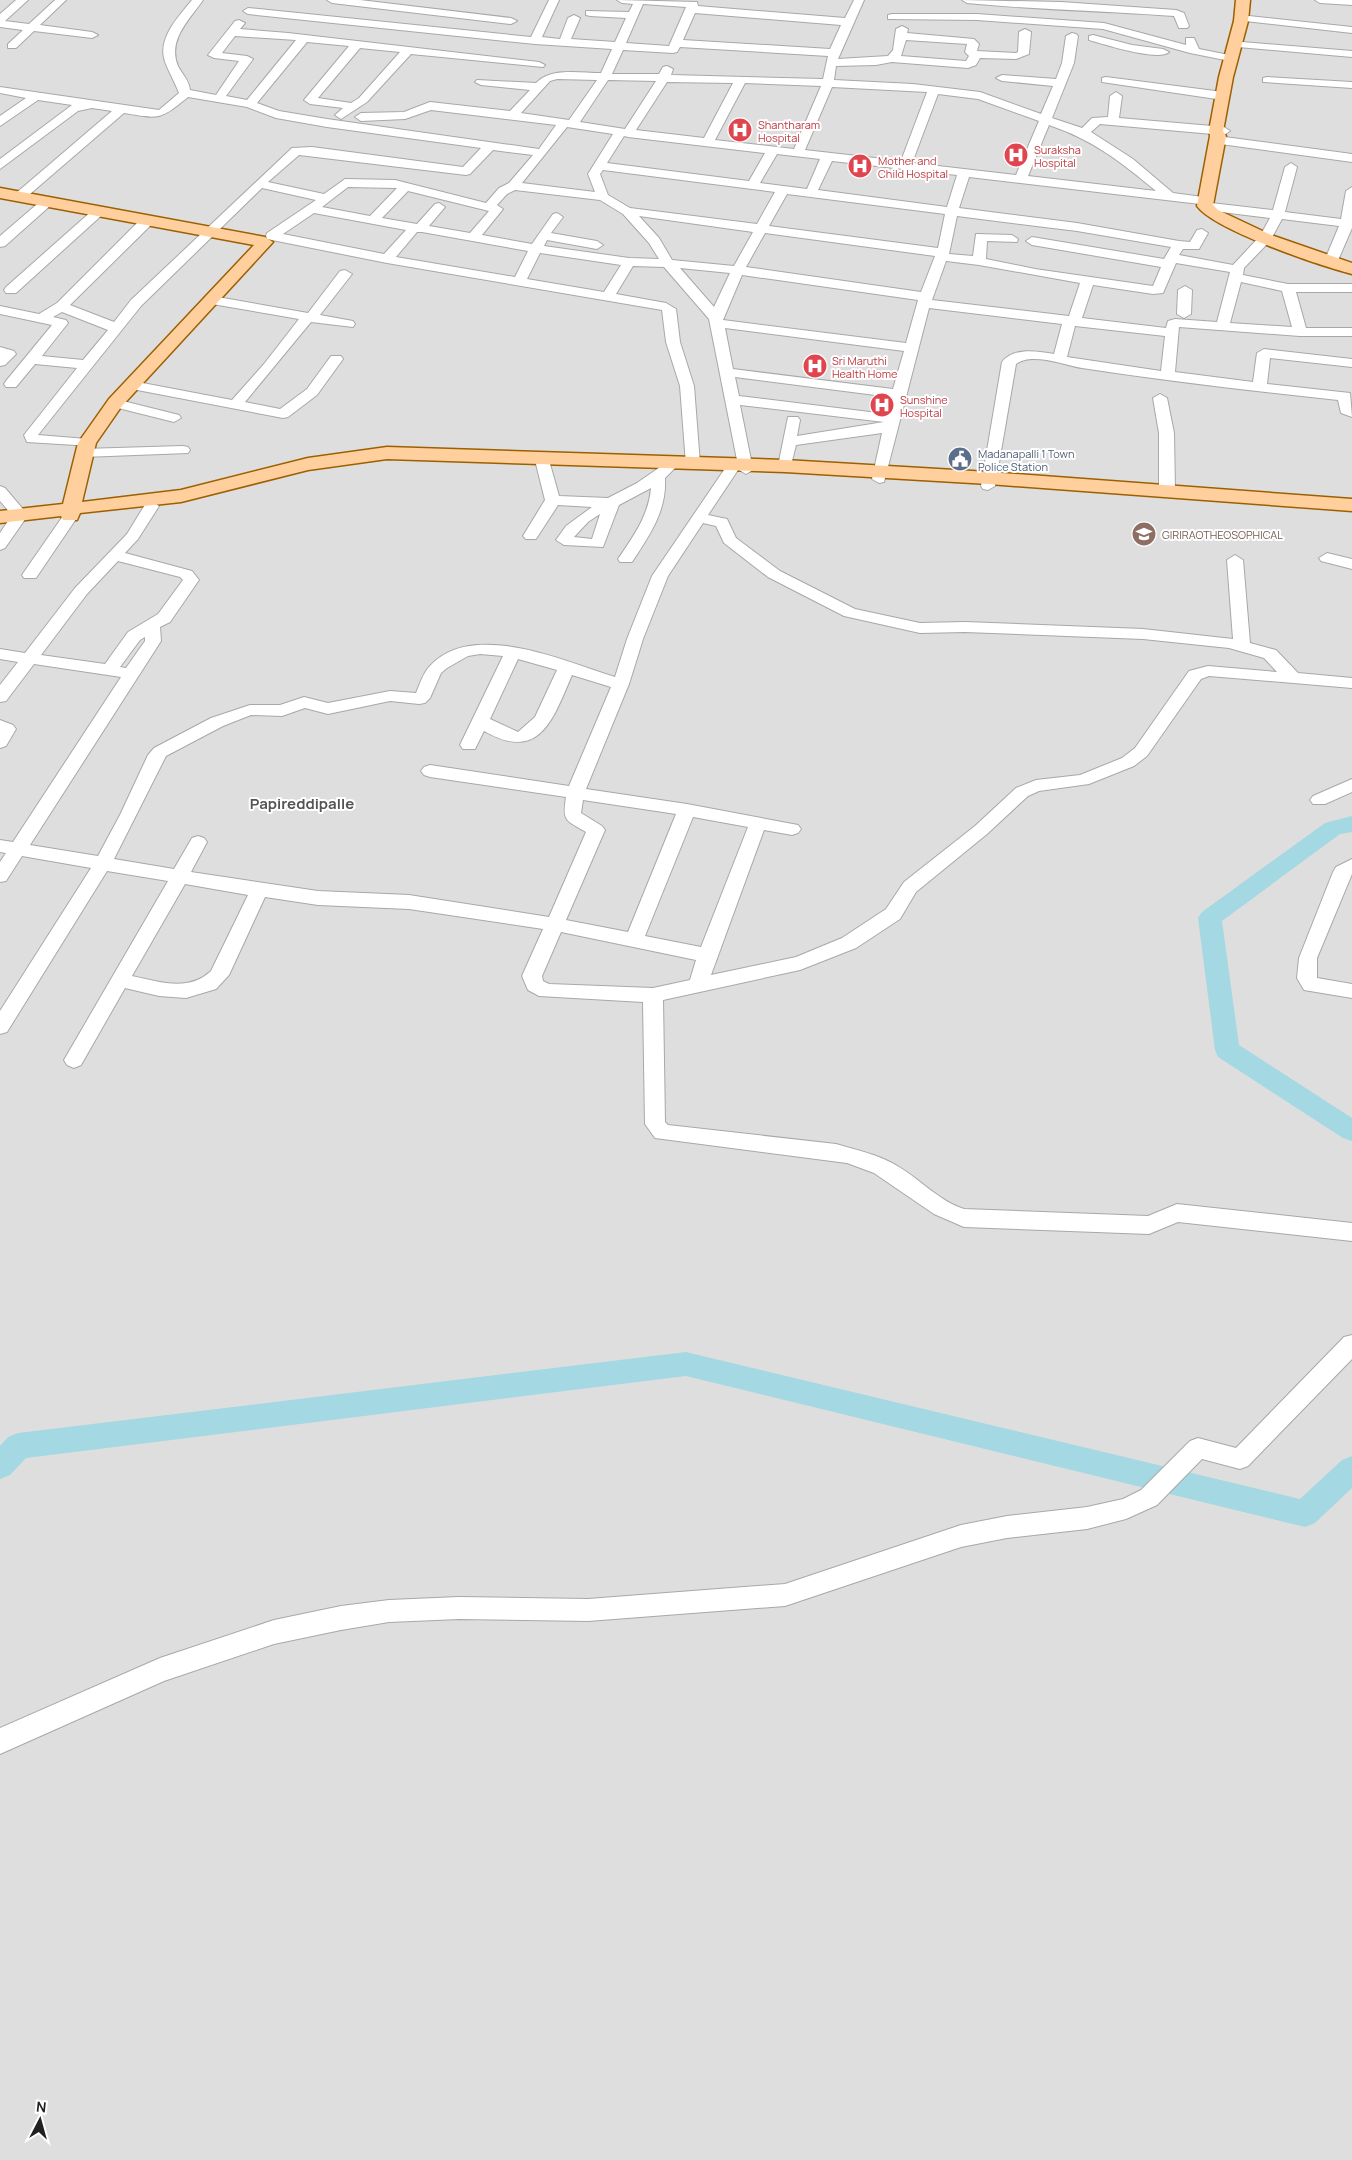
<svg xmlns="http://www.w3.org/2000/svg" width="1352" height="2160" viewBox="0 0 1352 2160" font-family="Manrope,sans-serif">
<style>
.residential{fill:#dfdede}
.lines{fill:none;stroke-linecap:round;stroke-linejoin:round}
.river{fill:#a4d8e3;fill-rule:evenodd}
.minor-casing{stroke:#a8a8a8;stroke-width:2}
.major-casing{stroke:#9d6000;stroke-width:3}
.minor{fill:#fff;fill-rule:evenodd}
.major{fill:#ffd09e;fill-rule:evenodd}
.labels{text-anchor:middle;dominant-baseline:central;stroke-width:4;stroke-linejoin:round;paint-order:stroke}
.far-health-label{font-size:11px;fill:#be3a42;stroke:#fff;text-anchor:start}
.far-service-label{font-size:11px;fill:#4e5e75;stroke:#fff;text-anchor:start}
.far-education-label{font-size:11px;fill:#785e54;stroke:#fff;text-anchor:start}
.neighbourhood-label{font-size:15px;font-weight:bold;fill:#545454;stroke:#fff}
</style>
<rect width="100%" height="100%" fill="#f2ede7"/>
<path class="residential" d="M0,0H1352V2160H0Z"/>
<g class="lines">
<path class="river" d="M1352,816V832L1340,834L1222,921L1239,1045L1352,1118V1141L1343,1138L1218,1057L1215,1050L1198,918L1202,912L1325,823Z
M686,1352L1300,1499L1342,1460L1352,1456V1488L1315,1523L1305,1527L686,1376L26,1458L10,1475L0,1479V1446L8,1437L18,1433Z"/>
<defs>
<path id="minor" d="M16,0H28L5,21L29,24L55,0H66L40,25L92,32L98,35L92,38L34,31L16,48H8V44L23,30L0,27V14Z
M192,0H203C190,19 167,40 178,66C182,74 189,80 190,90L216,95L239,61L214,58L208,55L235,21L239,20L245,23L240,29L288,33L539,62L545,65L543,67L411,54L367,102L341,119L335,115L343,108L310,104L304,100L349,46L307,42L257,103L279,111L327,119L539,149L556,125L431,110L405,119L361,121L355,117L361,113L404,112L430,102L510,111L530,90L481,85L475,82L477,80L536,83C551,67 580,73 601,73L612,49L535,44L248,14L243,11L248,8L531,37L549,0H559L542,37L560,39L568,18L574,15L580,18L571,39L615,42L626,18L590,16L586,15V11L629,12L633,4L622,3L617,0L697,2L698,6L845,18L854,0H864L838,59L888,56L893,50L896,29L902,26L908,29L907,33L974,39L979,44L977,51L1016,53L1018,52L1019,32L1025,29L1031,32L1029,54L1016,59L980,58L976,65L968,68L892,62L876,65L836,66L834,80L913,84L980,92L1041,114L1053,86L1002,81L996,78L1002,75L1056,79L1062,63L1066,36L1072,33L1076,34L1078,36L1074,63L1052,118L1082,128L1092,118L1108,117L1110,96L1116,92L1122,96L1119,118L1224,127L1230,131L1224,135L1100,124L1091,132L1133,159L1173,193L1210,198L1211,203L1273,210L1285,167L1291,163L1297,167L1285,212L1341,219L1346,191L1352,187V228L1336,265L1331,266L1324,262L1339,226L1282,219L1270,241L1244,268L1243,275L1288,284H1352V292H1296L1306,328H1352V336H1300L1179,327L1175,372L1253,382L1257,353L1264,349L1352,359V367L1270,358L1267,384L1350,393L1352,417L1341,413L1338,400C1252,391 1167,381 1082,368C1064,365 1032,352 1016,364L995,486L988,490L983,489L981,486L1002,362C1014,347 1037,351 1054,354L1062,324L929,308L884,482L879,483L872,479L882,433L796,445L790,469L785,470L778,466L788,417H798L800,420L797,436L884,422L740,405L753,470L746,474L739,470L709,319L664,267L633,266L616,294L666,303L676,309L680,342L694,386L700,464L693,468L686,464L680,386L666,342L662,310L387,263L267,239L266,236L267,233L316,200L262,188L141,306L38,435L87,439L94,443L92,446L27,442L24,435L77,368L35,364L16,387H6L4,384L6,381L52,325L0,314V306L39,314L57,303L142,218H152L153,221L152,224L70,305L114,322L131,300L292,148L312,147L463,167L481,148L327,127L276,118L247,107L188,97C160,120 160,119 124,113L23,200H15L13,197L15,194L112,111L92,108L78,111L0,169V159L72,105L38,100L0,126V116L26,98L0,93V87L159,110L179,93C175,82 166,67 164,58C159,36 180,15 192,0ZM643,4L686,7L669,46L626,43ZM695,13L841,25L830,49L683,40ZM235,36L296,40L247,100L226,96L253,59L247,56L222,53ZM906,40L967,44L965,52L969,56L966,61L901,56ZM680,47L828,56L823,79L671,75L673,69L667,66L663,67L659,74H612L623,50L673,53L677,52ZM360,48L400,52L359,98L351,103L318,98ZM557,79L597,80L569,120L521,113L550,81ZM608,80L656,81L625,129L580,122ZM667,82L733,83L704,138L636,130ZM745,83L821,86L794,149L715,140ZM832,87L927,92L901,161L805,150ZM938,94L978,99L1039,121L1016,175L912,163ZM1049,125C1093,140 1120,161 1156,191L1028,176ZM567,127L613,134L588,174L595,192L522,183ZM624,136L628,137L765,153L749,181L607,163ZM493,150L533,155L509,183L499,188L486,203L395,180L345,179L324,194L268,182L299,155L466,175L470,174ZM777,154L820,159L807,189L760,183ZM832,161L957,175L947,207L818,190ZM603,170L775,192L757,224L630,208L608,195L600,174ZM969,177L1200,204L1201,209L1205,210L1270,218L1260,236L1233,265L1179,255L1183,249H1199L1208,233L1202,229L1197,230L1190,242L1179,241L1077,223L959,208ZM348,187L395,188H397L370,216L322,207ZM515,190L600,200L623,214L649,243L659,259L629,258L544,246L547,240L597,249L603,245L597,241L551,233L563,217L557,213L553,214L532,244L482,235L503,209L497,205L507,194ZM408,191L489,211L470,233L429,226L445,207L439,203L435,204L417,224L382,218ZM787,194L945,214L938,248L769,226ZM314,213L406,230L384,254L283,234ZM639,216L753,232L734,266L672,260L659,238ZM957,216L1077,231L1171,247L1164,259L1032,237L1026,241L1032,245L1161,267L1153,286L1035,269L986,259L987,241L1017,242L1018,239L1012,235L976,234L973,256L949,254ZM417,232H422L528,251L515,277L396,257ZM765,233L935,256L921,292L746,267ZM540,253L621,265L604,292L527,279ZM946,261L979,265L1080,283L1069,316L932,300ZM1176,263L1230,272L1217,322L1175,319L1168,321L1166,328L1082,318L1093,285L1153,294L1163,293ZM680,268L730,273L714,307ZM742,275L918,300L906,343L723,320ZM1241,282L1282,291L1292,327L1230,323ZM62,312L108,330L83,360L42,356L68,323L66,320L53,317ZM1075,326L1165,336L1161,371L1067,357ZM725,328L904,351L893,389L733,369ZM735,377L891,397L886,414L739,396Z
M327,0H360L511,18L517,21L511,24L332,3Z
M962,0L1061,2L1176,10L1184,13L1189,26L1187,28H1179L1174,16C1105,11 1036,10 967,3Z
M1315,0H1352V5L1320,3Z
M892,14H977L1104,23L1186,45V38H1194L1199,49L1234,56L1236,58L1230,61L1190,53L1103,29L977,20L888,19V15Z
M1249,16L1352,27V33L1245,21V17Z
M1093,35L1132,45L1163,49L1169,52C1159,62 1103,44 1089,40V36Z
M1242,42L1352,51V57L1238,47V43Z
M1106,77L1223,92L1229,96L1223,100L1102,82V78Z
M1267,77L1352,82V88L1263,82V78Z
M1217,136L1352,154V162L1213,143L1211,140L1213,137Z
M47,198L53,202L51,205L5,246L0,247V236L43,199Z
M98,208L104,212L102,215L16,293H6L4,290L6,287L94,209Z
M345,270L352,274L320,315L353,321L355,324L353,327L311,322L245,402L280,409L307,389L331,356H341L343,359L317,395L288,417L283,418L132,389L125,385L132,381L232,400L264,364L299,319L212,304L205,300L207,297L212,296L308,313L340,271Z
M1185,286L1192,290L1191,314L1184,318L1177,314L1178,290Z
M0,347L14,351L16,354L5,365L0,366Z
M1160,394L1167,398L1174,433L1175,491L1167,496L1159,491V433L1153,398Z
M115,399L179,415L181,418L174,422L110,406L108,403L110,400Z
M183,446L188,447L190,450L188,453L83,457L76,453L83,449Z
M543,460L550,464L559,496L608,498L637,483L663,465H673L675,468L665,478C667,511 649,536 632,562H620L618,559C633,537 649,515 651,488L619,505L603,547L564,545L556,540L566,526L592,507L558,505L536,539H526L523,536L545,500L536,464ZM600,514L592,539L574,537L588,522Z
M731,466L738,470L708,515L727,519L736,538L780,571L855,609L920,623L965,622L1143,629L1233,639L1227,560L1235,555L1243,560L1250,643L1276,650L1298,673L1352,678V688L1209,676L1201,679L1147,756L1134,766L1089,784L1039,791L1028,796L987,834L916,892L900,919L856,948L800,970L663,1000L665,1122L668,1125L836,1144C857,1150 880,1155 899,1167C921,1180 939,1201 964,1209L1148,1216L1177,1204L1352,1223V1241L1178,1222L1149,1234L964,1227L934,1214L874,1173L847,1163L655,1138L645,1124L643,1002L539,996L528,990L522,976L543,929L409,909L318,905L265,897L229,975L216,989L186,998L159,996L125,988L81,1065L74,1068L67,1065L64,1060L168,881L107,871L7,1032L0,1034V1011L91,868L22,856L6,881L0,882V862L6,853L0,852V840L13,842L121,677L34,664L6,701L0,702V685L18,662L0,659V649L25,653L75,588L127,534L146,503L151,501L159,506L138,539L125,553L192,571L199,580L170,622L160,627L161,641L30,845L98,856L120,815L148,755L154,748L211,718L250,705H280L304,697L328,703L390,691L416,693C420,684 423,673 430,666C472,619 566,662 615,677L627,639L652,576L726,467ZM703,523L716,526L724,543L768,577L844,616L920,633L965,632L1143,639L1229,648L1264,658L1277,672L1208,666L1189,671L1135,748L1122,758L1080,775L1036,780L1016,788L975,826L904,882L886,909L842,938L796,957L711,975L764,830L792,835L798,833L801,829L798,825L687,804L586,789L629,684L643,639L668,576ZM118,561L180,577L183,580L158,614L128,632L105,664L41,655L87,594ZM145,637V641L126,668L120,667L140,640ZM480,654L503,656L460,745L463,749H475L484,731C540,763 553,719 572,675L611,687L569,786L430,765L424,767L421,771L424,775L430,777L566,797C562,822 566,820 586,832L549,917L409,895L318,891L191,872L207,842L204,838L198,836L192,838L174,869L114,859L166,756L223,726L251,715L282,716L305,708L328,714L390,701L419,704L425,703L430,698L441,673L447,668L468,656ZM518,659L557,670L535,717L518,732L490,719ZM583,800L676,814L628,932L566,920L605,830L602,826L581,813ZM693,817L748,827L701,947L645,936ZM185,884L248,895L211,971C189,992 160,982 132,976ZM561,932L696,960L690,980L653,988L549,984L543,981L542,976Z
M0,486L5,488L28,515L5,548L0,550V533L12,515L0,501Z
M70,511L78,516L38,575L36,578H24L22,575L65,513Z
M1327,553L1352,559V569L1321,561L1319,558Z
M0,720L13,725L16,729L6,746L0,748Z
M1352,779V792L1325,804H1313L1310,800L1313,796Z
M1352,859V874L1317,958V978L1352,984V998L1304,990L1297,978L1299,958L1333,872L1336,867Z
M1352,1335V1359L1248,1466L1240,1469L1202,1459L1157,1505L1126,1519L1087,1529L1007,1538L961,1547L785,1606L588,1621L459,1619L389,1622L341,1630L274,1644L164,1681L0,1754V1728L160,1658L274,1620L341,1606L389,1600L459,1597L588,1599L785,1584L961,1525L1007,1516L1087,1507L1123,1499L1141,1490L1190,1441L1198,1438L1236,1448L1344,1337Z"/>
<path id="major" d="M1236,0H1250L1248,21L1233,77L1223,131L1226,136L1213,205L1218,210L1271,235L1352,263V274C1321,266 1214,230 1197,206L1210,136L1209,131L1219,77L1234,21Z
M0,188L265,237L273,242L121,407L96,443L82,502L181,490L308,458L387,447L785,460L989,472L1352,499V511L989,484L785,472L387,459L308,470L181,502L80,513L77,520H63L61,516L0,523V511L63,504L78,443L109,399L254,245L0,198Z"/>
</defs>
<use href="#minor" class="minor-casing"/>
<use href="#major" class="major-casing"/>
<use href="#minor" class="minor"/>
<use href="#major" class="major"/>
</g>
<defs>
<symbol id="hospital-disc" viewBox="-11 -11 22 22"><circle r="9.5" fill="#e0444e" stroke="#fff"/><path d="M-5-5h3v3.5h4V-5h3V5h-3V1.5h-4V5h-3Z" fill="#fff"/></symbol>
<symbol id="civic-disc" viewBox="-11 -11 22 22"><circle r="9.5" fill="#5c6f8a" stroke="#fff"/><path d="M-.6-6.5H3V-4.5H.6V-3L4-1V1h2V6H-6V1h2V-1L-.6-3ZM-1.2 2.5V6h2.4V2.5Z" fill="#fff"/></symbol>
<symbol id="school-disc" viewBox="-11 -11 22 22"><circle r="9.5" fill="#8d6e63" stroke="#fff"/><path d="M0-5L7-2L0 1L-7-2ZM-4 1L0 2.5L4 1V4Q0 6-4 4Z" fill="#fff"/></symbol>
</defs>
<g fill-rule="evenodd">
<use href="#hospital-disc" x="726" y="116" width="28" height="28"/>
<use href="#hospital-disc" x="1002" y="141" width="28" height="28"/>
<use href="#hospital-disc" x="846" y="152" width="28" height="28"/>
<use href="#hospital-disc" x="801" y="352" width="28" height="28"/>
<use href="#hospital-disc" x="868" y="391" width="28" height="28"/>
<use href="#civic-disc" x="946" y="445" width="28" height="28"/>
<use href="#school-disc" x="1130" y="520" width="28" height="28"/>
</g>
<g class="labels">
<g class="far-health-label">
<text x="758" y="124">Shantharam<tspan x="758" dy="13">Hospital</tspan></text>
<text x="1034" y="149">Suraksha<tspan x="1034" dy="13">Hospital</tspan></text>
<text x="878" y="160">Mother and<tspan x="878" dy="13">Child Hospital</tspan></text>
<text x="832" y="360">Sri Maruthi<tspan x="832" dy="13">Health Home</tspan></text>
<text x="900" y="399">Sunshine<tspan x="900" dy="13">Hospital</tspan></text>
</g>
<g class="far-service-label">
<text x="978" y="453">Madanapalli 1 Town<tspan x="978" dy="13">Police Station</tspan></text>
</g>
<g class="far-education-label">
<text x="1162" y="534">GIRIRAOTHEOSOPHICAL</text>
</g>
<g class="neighbourhood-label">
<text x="302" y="803">Papireddipalle</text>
</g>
</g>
<g transform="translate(40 2120) rotate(6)" stroke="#ffffff" stroke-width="4" paint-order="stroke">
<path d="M0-4L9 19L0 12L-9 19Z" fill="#212121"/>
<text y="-8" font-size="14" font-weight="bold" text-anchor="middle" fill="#212121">N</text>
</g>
</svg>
